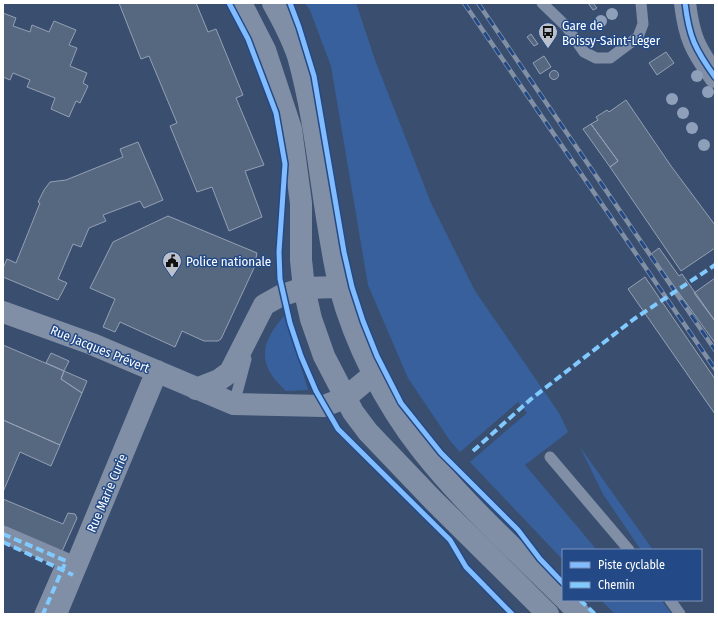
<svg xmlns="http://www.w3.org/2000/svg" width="718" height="617" viewBox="0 0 718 617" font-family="'Fira Sans Condensed',sans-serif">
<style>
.green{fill:#37609d}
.building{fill:#566780;stroke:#94a0b4}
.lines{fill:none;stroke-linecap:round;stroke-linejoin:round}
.service{stroke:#808fa6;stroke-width:11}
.pedestrian{stroke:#808fa6;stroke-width:17}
.minor{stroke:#808fa6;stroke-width:22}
.tertiary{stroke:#808fa6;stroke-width:22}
.rail-casing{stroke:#818fa4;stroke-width:4.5}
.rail{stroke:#234a87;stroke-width:3;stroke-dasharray:9;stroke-linecap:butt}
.quiet{stroke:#80caff;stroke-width:4;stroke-dasharray:8 4;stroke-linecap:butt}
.cycleway-casing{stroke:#234a87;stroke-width:8}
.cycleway{stroke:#80bcff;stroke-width:5}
.tree{fill:#8e9fba}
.labels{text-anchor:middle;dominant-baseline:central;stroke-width:3;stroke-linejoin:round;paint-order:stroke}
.poi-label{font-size:13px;fill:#fff;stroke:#234a87;text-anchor:start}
.street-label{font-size:13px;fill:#fff;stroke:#234a87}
</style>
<rect width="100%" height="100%" fill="#3a4f70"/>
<path class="green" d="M305,3H356L375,60L431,203L475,291L559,413L568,432L525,465L597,550H563V560L470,462L527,413L518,402L460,452L451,442L408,378L368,285L331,66L310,10Z
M285,315L308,390L286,391C256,364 260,343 285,315Z
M580,447L653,550H641L603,494Z
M601,600H661L672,614H615Z"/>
<path class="building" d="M119,3H196L208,32L216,29L243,95L236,98L264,165L245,171L262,217L229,231L212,187L197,192L170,126L177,123L149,56L141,59Z
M588,3H593L597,8L593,10Z
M3,13L16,18L13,26L30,32L32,25L49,32L54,21L76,30L69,45L77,48L70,66L87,73L83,83L88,86L80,103L76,101L69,117L51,109L55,98L27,87L30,80L13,73L10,80L3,77Z
M531,34L538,44L534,46L527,37Z
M666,52L674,63L657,75L649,63Z
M544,56L551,67L540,74L533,63Z
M549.5 75a4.5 4.5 0 1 1 9 0a4.5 4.5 0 1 1-9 0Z
M626,100L671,166L715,225V248L681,271L610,167L618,161L591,124L598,120L596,117L607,110L609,112Z
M591,124L618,161L610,167L583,129Z
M138,142L163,200L144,208L140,201L103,215L106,221L89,228L81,247L73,244L58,279L67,283L58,300L3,277V268L7,259L16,263L40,203L38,202L44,190L50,182L66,180L123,157L120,149Z
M168,216L257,253L254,268L221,339L218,341H204L182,331L175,347L120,322L115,332L103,327L115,299L90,288L113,242Z
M659,248L679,276L682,274L715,321V343L651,254Z
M645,277L715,379V414L628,289Z
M715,278V321L694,293Z
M3,345L64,371L61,379L82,393L60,445L3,420Z
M51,353L69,361L64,371L46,363Z
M64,371L87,381L82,393L61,379Z
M3,420L60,445L51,466L20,452L3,492Z
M3,499L63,524L68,513L75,514L77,518L59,558L3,534Z"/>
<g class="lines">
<path class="service" d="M542,3L566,26L584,52L596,58H610L638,37L643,24L641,3
M234,404L246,359
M550,457L629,550
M670,600L680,614"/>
<path class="pedestrian" d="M3,534L66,561L43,614"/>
<path class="minor" d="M685,3C689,37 695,49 715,77
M3,312L92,344L234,404L324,406L345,398L374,374
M196,389L219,380L230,372L264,305L280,296L304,288L340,287
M56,614L157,371"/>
<path class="tertiary" d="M241,3L265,50L291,129L301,203V260L304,288L311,319L324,356L353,412L368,432L433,500L548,614
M273,3C282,19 292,38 298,56C319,131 322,211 340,288C355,344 385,403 421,449C463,503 515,549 563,597
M566,600L580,614"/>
<defs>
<path id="rail" d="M464,3L715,369
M478,3L715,350"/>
</defs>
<use href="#rail" class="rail-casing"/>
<use href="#rail" class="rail"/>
<path class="quiet" d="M473,451L531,399L634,319L715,265
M3,534L66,561L43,614
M3,542L73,575
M580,600L595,614"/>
<defs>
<path id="cycleway" d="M229,3L248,39L276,113L285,164L279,252L280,279L290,323L301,356L316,391L338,429L450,540L466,567L512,614
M290,3L299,27L314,76L344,252L352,287L363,321L377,356L401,403L441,453L518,530L540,559L563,583
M685,3C689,37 695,49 715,77"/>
</defs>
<use href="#cycleway" class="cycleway-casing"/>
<use href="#cycleway" class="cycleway"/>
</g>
<g class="tree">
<circle cx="612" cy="14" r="6"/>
<circle cx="601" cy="21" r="6"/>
<circle cx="697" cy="76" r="6"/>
<circle cx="708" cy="92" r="6"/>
<circle cx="672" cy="99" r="6"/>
<circle cx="683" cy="113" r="6"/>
<circle cx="692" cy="128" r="6"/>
<circle cx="704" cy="145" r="6"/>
</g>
<defs>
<symbol id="bus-pin" viewBox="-11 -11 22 30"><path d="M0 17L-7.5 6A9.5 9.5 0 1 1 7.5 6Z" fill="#bac1cd" stroke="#234a87"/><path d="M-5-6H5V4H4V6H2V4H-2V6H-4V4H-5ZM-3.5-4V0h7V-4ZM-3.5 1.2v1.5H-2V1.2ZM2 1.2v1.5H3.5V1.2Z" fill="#111"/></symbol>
<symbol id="civic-pin" viewBox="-11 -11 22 30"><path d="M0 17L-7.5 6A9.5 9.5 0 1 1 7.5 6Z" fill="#bac1cd" stroke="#234a87"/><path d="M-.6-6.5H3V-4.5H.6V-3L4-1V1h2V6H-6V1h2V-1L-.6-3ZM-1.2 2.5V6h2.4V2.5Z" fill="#111"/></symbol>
</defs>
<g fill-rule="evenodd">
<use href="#bus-pin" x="537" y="21" width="22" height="30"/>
<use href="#civic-pin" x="161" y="250" width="22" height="30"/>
</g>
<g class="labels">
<g class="poi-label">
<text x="562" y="25">Gare de<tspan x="562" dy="15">Boissy-Saint-Léger</tspan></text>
<text x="186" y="261">Police nationale</text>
</g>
<g class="street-label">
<text transform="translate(100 349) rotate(22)">Rue Jacques Prévert</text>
<text transform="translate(107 493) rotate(-67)">Rue Marie Curie</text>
</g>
</g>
<rect width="718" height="617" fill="none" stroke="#ffffff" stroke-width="8"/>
<rect x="562" y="549" width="140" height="52" fill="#234a87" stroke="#7b92b7"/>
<rect x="570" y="562" width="20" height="6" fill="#80bcff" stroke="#7b92b7"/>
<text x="598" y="569" font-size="12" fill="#ffffff">Piste cyclable</text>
<rect x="570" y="582" width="20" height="6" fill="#80caff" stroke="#7b92b7"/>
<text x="598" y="589" font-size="12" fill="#ffffff">Chemin</text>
</svg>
